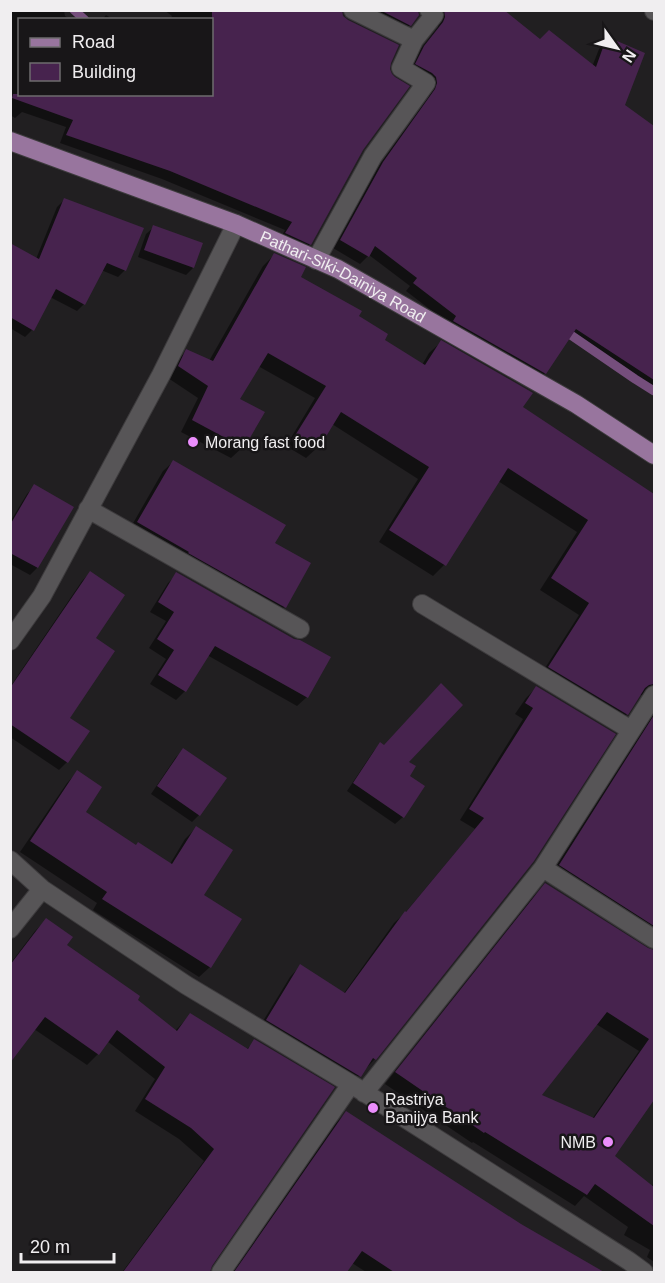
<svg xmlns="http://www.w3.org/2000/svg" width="665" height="1283" viewBox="0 0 665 1283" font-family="Arial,sans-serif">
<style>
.shadow{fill:#0007;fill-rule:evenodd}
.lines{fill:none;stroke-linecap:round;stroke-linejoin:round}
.stream{stroke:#754e7c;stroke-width:9}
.building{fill:#47234e;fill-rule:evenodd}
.minor-casing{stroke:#3d3b3d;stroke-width:20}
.major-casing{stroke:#3d3b3d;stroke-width:20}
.minor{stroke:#575557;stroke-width:18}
.major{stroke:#98759e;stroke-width:18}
.poi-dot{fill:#eb8dfc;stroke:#181618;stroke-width:2}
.labels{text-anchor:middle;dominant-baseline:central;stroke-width:5;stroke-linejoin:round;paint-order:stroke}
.street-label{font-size:16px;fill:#f0eef0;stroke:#181618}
.poi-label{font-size:16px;fill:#f0eef0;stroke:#181618;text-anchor:start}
</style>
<rect width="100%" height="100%" fill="#211f21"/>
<path class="shadow" d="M10,10H64L65,16L71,20H20V94H212V20H170L172,16L164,10H341L342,17L389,63L362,150L310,244L302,252L279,241L285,230L162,179L60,143L66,127L22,112L15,118L10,115Z
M357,10H417L410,25L402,33Z
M429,10H501L540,41L592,67L599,49L607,41L624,106L654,128V394L647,390L648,388L569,337L545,373L537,381L449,324L406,291L410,286L369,255L360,264L333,248L375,171L428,98L430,92L409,72L416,55L438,27V20Z
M106,15L114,20H102Z
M64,200L125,270L118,277L101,270L84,304L77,311L50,297L32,330L25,337L10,328V245L36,259L57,207Z
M154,227L193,268L186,275L138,257L146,234Z
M274,255L299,277L357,317L383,340L422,365L429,353L441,342L521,408L654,495V821L643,836L654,844V1097L613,1157L652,1186L654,1181V1262L647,1257L650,1250L624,1235L628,1227L584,1196L575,1206L473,1142L472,1143L385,1084L534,896L546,885L647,950L654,952L653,945L548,877L652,714L654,709L648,696L642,695H639L627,714L615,725L538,679L579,615L540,590L577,532L498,481L444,565L433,576L379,542L418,479L332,424L318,447L306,458L286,446L315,398L258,366L238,400L243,447L231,458L181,432L198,398L168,378L175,362L187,351L209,361L263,266ZM596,1024L639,1051L592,1119L540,1095Z
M173,462L273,543L284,607L275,617L128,532L163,471Z
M35,486L71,507L37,568L30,575L10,564V522L27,494Z
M90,573L94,639L68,718L67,762L59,770L10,737V687L82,581Z
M177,574L307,697L297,706L207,655L185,691L176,700L150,684L166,659L149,648L166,621L150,612L168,583Z
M536,688L614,734L375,1059L349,1086L257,1031L290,977L300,966L344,993L394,923L405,913L475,829L460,820L523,719L515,714L526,698Z
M380,744L407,762L408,776L403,817L395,824L347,791L373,752Z
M184,750L225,778L199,815L192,822L151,794L176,757Z
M77,772L84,812L136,847L170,864L185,839L196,828L210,967L199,977L93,910L97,903L20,852L67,783Z
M46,920L65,945L175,1031L190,1015L246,1050L255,1041L209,1272H125L123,1271L204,1161L179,1139L135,1111L155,1079L107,1041L98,1054L87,1065L34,1029L10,1061V964L35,931Z
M346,1113L520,1225L600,1271L599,1272H366L352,1263L345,1272H232L335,1124Z"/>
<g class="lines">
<path class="stream" d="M74,10L85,20
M562,329L635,379L654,391"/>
</g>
<path class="building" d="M212,10H342L343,16L348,20L399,45L391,63L390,69L392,74L395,77L410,86L363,150L311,245L285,233L292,222L170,171L66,135L73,120L12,98L13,94H212Z
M380,10H418L419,15L411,26Z
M444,10H504L540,39L549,30L596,67L606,39L616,42L617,41L645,53L625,105L654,126V380L576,329L546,374L453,321L456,316L413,283L417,278L375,246L369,257L340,240L383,162L435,89L437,83L436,77L432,73L415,64L424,46L443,22L445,17Z
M64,198L144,228L126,271L107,263L85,305L56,289L34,331L10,317V243L39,259Z
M153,225L203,243L194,268L144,250Z
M274,253L306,267L301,277L362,311L359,316L388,334L385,340L425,365L441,340L533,393L523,407L654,494V684L649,685L645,688L628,715L548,667L589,603L551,578L588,520L508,468L446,566L389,530L429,467L341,412L319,448L296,434L326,386L268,353L240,399L265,412L244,448L192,420L208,386L178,366L186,349L213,361Z
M173,460L286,525L275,543L311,563L286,608L188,553L189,552L137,522Z
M34,484L74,507L38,568L10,553V525Z
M90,571L125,595L96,638L115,651L70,718L90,731L68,763L10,724V688Z
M176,572L294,639L300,640L331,657L308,698L215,646L186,692L158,675L174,650L157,639L174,612L158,602Z
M441,683L463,705L409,762L416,766L410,776L425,786L404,818L353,783L380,742L384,745Z
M536,686L616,734L534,861L376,1060L373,1058L361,1077L266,1020L300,964L345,993L405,911L406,912L484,818L469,809L533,708L525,703Z
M654,715V926L559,865Z
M183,748L227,778L200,816L157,786Z
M77,770L102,787L86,812L136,845L138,842L172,864L196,826L233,850L204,895L242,919L211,968L102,899L107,892L30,841Z
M545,883L648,948L654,950V1100L615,1156L654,1187V1226L595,1184L587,1195L485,1132L484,1133L395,1072ZM607,1012L649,1039L594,1118L542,1095Z
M46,918L73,937L67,945L140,996L138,1000L177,1031L190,1013L248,1049L254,1039L335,1087L212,1266L210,1272H123L214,1149L191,1128L145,1099L165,1067L117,1030L99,1055L45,1017L10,1063V965Z
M346,1111L521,1224L604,1272H394L362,1251L347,1272H234Z"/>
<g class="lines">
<defs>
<path id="minor" d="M353,10L414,40
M654,10V11
M316,260L373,156L426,83L401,68L414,40L434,15L429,10
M88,509L300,629
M422,604L631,730
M10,641L42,596L161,375L236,224
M10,860L42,889L186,985L351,1084L629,1261L644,1272
M543,868L654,939
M10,929L42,889
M364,1093L543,868L654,695
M221,1272L351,1084"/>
<g id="major">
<path id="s1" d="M10,141L236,224L338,269L576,404L654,455"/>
</g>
</defs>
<use href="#minor" class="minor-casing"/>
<use href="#major" class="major-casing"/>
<use href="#minor" class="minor"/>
<use href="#major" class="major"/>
</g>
<g class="poi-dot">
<circle cx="193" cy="442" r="6"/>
<circle cx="373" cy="1108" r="6"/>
<circle cx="608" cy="1142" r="6"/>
</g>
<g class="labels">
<g class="street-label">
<text stroke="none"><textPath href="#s1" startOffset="360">Pathari-Siki-Dainiya Road</textPath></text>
</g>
<g class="poi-label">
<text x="205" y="442">Morang fast food</text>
<text x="385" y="1099">Rastriya<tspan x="385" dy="18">Banijya Bank</tspan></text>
<text x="596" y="1142" text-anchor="end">NMB</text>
</g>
</g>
<rect width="665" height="1283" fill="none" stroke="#f0eef0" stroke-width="24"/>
<rect x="18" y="18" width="195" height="78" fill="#181618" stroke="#6e6c6e" stroke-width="1.5"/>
<rect x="30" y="38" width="30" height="9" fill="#98759e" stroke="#6e6c6e" stroke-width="1.5"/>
<text x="72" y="48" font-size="18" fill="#f0eef0">Road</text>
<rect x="30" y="63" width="30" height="18" fill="#47234e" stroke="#6e6c6e" stroke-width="1.5"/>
<text x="72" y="78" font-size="18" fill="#f0eef0">Building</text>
<g transform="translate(617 48) rotate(124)" stroke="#181618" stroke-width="4.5" paint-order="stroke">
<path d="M0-4.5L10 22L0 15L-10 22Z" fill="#f0eef0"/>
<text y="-9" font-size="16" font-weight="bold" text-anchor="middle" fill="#f0eef0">N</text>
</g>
<path d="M21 1253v9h93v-9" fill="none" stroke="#f0eef0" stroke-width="3"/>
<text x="30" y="1253" font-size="18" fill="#f0eef0" stroke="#181618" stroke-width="4.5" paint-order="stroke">20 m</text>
</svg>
